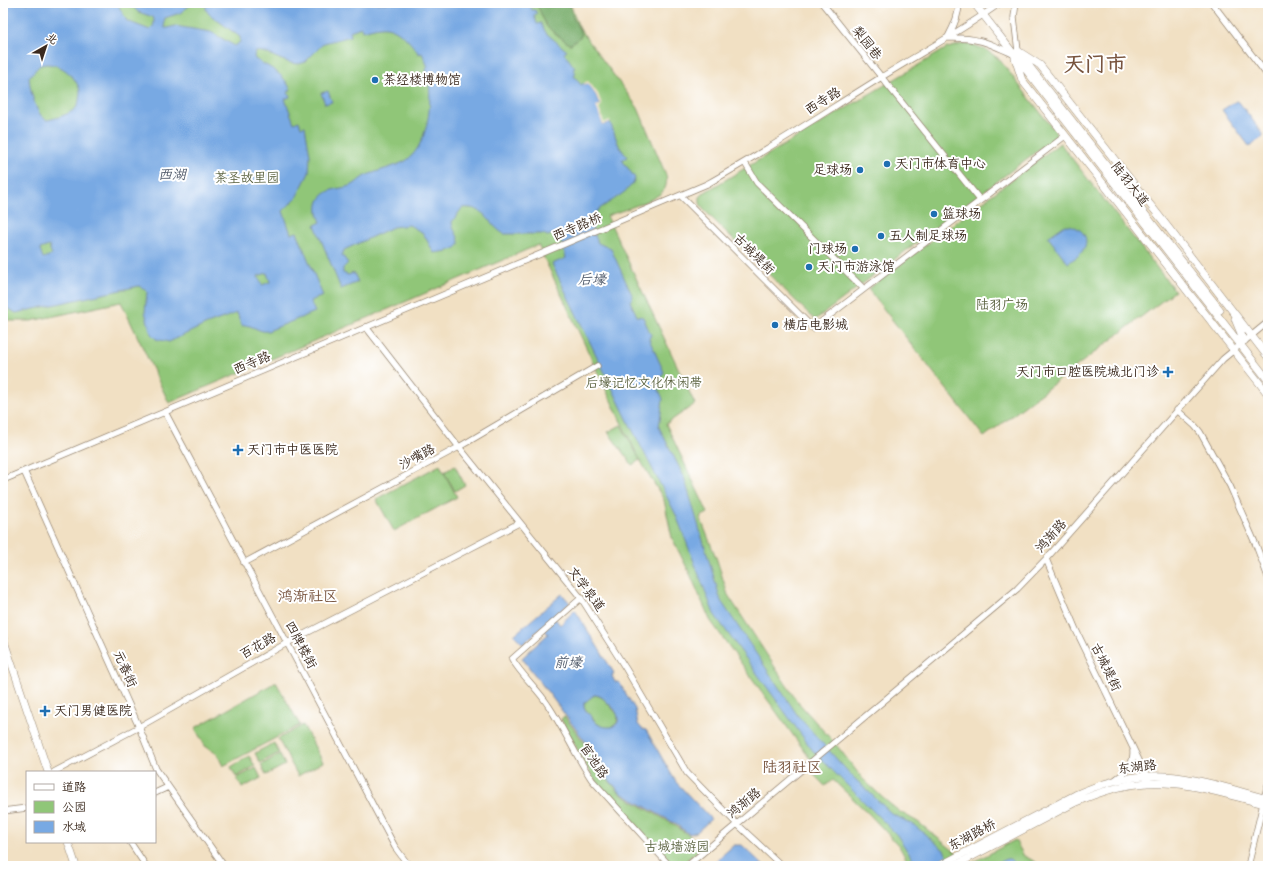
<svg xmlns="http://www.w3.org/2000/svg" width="1271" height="869" viewBox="0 0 1271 869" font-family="'Balsamiq Sans','LXGW WenKai TC',sans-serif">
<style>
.green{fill:#90c678;stroke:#66784b}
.forest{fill:#74ab68;stroke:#586a43}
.water{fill:#78a9e3;stroke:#5a6a80;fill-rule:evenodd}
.pier{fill:#f1e0c3}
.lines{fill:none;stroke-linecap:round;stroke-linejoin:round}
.minor-casing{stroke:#968570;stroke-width:7}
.major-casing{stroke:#968570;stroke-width:8}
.minor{stroke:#fff;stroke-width:5.5}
.major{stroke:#fff;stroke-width:7}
.poi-dot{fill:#1f6fb2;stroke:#fff;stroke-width:1.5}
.labels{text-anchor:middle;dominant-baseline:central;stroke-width:4;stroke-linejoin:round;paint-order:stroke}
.street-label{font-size:13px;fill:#3b2a1e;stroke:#fff}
.poi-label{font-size:13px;fill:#3b2a1e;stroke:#fff;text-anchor:start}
.park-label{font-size:13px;fill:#59613e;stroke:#fff}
.water-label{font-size:14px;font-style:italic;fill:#535d6d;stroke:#fff}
.quarter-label{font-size:15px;fill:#78543e;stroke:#fff}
.town-label{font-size:21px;font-weight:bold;fill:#78543e;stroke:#fff}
</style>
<rect width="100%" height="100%" fill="#fff"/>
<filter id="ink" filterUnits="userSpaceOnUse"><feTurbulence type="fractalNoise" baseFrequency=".025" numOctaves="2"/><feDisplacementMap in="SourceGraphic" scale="8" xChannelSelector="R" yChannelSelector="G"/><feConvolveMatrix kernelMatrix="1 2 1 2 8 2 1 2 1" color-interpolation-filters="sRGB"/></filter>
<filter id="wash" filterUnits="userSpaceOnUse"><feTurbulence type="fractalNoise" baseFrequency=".012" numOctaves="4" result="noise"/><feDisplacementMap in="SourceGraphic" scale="16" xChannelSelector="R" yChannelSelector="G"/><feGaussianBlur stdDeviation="0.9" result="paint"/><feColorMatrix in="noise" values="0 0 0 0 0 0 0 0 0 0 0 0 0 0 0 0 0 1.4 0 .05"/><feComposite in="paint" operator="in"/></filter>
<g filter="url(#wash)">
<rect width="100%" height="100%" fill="#f1e0c3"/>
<path class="green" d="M3,3H570L576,20L580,29L638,108L666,175C667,180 667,185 664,190C658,200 619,211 607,216L695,404L666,424L708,513L700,517L717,560L728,595L797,701L838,747L862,778L883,798L900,812L918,822L970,864L1015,840L1024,856L1036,862L1039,866H910L899,846L869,814L833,780L825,786L811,772L816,767L710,620L690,574L672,538L664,500L640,460L622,424L538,245L169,403L121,302L31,321H12L3,318Z
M963,44H970L985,49L999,59L1058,135L815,320L703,209L700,203V197L705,192L947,48Z
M1060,143L1175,291L984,437L868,289Z
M621,425L640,460L632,465L608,432Z
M440,465L457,497L394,531L376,499Z
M455,466L465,485L455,491L444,472Z
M276,682L300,725L223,766L217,754L205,746L195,728Z
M596,695L603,698L618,715L617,723L612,727C598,729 597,723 590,714C587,710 583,709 584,703L590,697Z
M564,716L602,766L600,771L622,795L673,824L694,839L701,848L680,866H673L592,777L561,719Z
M303,725L323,762L298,776L278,739Z
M274,743L279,753L260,763L255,753Z
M280,754L285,765L266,775L261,765Z
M249,756L255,766L236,777L231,767Z
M256,768L261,778L242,788L237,778Z"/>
<path class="forest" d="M536,3H569L573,18L582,35L581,36L571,44H569L547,27Z"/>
<path class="water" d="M3,3H117L127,21L150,30C154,27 155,21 153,17L138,12L130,3H193L180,13L165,18L164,22L165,28H167L175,26L211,32L235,46L240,42V37L209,14L206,10V3H529L532,10H535L537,14L534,15L537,24L541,23L546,33L567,51L564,53L575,68L573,69L576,73L574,76L581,85L584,83L585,85L587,83L596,95L600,105L597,106L603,125L610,122L619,146L627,157L622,160L635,178C632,191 608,202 598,210C595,213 592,217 589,220L598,243L611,249L633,297L630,301L637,316L643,317L651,335L649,339L664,372L657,385L663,399L659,427L684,477L721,601L798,716L851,775L892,814L914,825L944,850L953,866H917L897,835L813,751L714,614L676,515L631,427L552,264L566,258L561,240L553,234L548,236L543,234H504C488,225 486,205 462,208L452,222C452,231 460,235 459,245L456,248L448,251L434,253L423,233L409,225L393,227L344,250L342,255L348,263L343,268V273L348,275L354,273L358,282L341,289L315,225L321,222C315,209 316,196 332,190C338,188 344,188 350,186C356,184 359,179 365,176C376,171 398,166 407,160C430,143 434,94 426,69L428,67L422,53L419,54C411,43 397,25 381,27C375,27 368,30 362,31L361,27L350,31L351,36L324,43L305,62C290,70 266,48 256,52L254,56L255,59C271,68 283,73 291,90L288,92L290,97L285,99L294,123L299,121L301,127L305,126L310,155L309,173L296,198L283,211L291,234L297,232L323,296L310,301L315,312L268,331C258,333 252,323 242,326L237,313L207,324L169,342L156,339L151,334L145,312L147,292L143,288L139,286L16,313L3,305ZM46,64C62,64 74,75 80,90C80,94 79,101 78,105C75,113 54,119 47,120C35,115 30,89 29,77L40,65ZM49,246L52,255L43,258L40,249ZM267,273L270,282L262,285L258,276Z
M328,91L332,102L325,104L321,93Z
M1236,101L1239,102L1263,134V137L1249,146L1222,110Z
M1065,225C1079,225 1092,237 1083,250C1080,256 1073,259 1068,263L1048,237Z
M562,594L570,603L554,617L560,625L575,610L614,673L612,676L615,682H619L635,709L638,724L642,729L646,730L676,782L711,819L697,832L689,834L674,823L621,793L601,771L603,765L522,658L548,634L542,627L523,644L514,635ZM594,695C600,695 603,698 607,702C610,705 616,710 617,714C624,730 600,731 593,719C589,713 583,710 584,703Z
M734,845H742L764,866H710Z
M1006,859H1010L1017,866H990Z"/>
<path class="pier" d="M588,81L598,94L602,105L599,108L604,123L610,120V122L603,125L596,106L600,105L596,95L587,83L585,85L584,83Z"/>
</g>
<g filter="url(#ink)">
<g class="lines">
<defs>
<path id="minor" d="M822,3L980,200
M1016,3L1014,17L1018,51
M1212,3L1268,76
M948,37C954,26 959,15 959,3
M947,38C976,37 987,42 1013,54
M745,163L757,183L864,289
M681,196L813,328L1065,136
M366,327L459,447L581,598L626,669L687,773L736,823L782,866
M1177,410L1195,426L1200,432L1230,486L1256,545L1268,577
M165,412L395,847L409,866
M24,471L139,727L156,769L224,866
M3,480L707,184C766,151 822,114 880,78C920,53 962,31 1000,3
M1046,559L1076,630L1148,779
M244,563L459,447L597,366
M581,598L512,659C522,676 538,689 548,705C564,729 576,756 592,780L670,866
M54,772L139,727L287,643L519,523
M1116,779C1126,773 1134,764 1133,751
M155,793L168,787
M1264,798L1268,785
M3,811L27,808
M130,842L146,866
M687,866L1017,589L1046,559L1223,359L1268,322
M1248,866L1263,804"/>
<path id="major" d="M974,3L1268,380
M1018,51L1040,65L1167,226L1268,357
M1022,57L1220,310
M1015,58L1022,80L1268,394
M1235,319L1244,341
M3,638L48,772
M68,842L76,866
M939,866L1075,795C1097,785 1123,777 1148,776C1188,774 1229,789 1268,799
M954,866L1076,802C1095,794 1117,786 1138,784C1182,778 1226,795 1268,805"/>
</defs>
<use href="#minor" class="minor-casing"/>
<use href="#major" class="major-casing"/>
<use href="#minor" class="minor"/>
<use href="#major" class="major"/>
</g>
</g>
<g class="poi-dot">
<circle cx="375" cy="80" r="4"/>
<circle cx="887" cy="164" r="4"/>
<circle cx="860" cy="170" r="4"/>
<circle cx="934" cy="214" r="4"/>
<circle cx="881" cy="236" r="4"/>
<circle cx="855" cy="249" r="4"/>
<circle cx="809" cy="267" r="4"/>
<circle cx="775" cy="325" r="4"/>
<path d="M1166 366h4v4h4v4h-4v4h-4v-4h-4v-4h4z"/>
<path d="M236 444h4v4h4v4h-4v4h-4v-4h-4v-4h4z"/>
<path d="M43 705h4v4h4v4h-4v4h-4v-4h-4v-4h4z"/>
</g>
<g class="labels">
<g class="street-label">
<text transform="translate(867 43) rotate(52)">梨园巷</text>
<text transform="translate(823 101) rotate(-32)">西寺路</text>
<text transform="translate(1130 184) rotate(52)">陆羽大道</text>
<text transform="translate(577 227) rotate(-23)">西寺路桥</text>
<text transform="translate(754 254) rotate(45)">古城堤街</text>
<text transform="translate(252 363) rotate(-23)">西寺路</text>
<text transform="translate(417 457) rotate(-28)">沙嘴路</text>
<text transform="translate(1051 536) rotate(-48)">鸿渐路</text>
<text transform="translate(586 589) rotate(53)">文学泉道</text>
<text transform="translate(301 645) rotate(62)">四牌楼街</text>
<text transform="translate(258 646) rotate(-29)">百花路</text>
<text transform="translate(1106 667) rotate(64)">古城堤街</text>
<text transform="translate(125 669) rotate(66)">元春街</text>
<text transform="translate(594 761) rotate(56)">官池路</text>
<text transform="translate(1137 767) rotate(-7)">东湖路</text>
<text transform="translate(744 803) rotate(-39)">鸿渐路</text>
<text transform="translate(972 835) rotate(-28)">东湖路桥</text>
</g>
<g class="poi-label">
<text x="383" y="80">茶经楼博物馆</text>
<text x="895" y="164">天门市体育中心</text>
<text x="852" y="170" text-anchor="end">足球场</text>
<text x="942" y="214">篮球场</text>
<text x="889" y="236">五人制足球场</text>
<text x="847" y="249" text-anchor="end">门球场</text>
<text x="817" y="267">天门市游泳馆</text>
<text x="783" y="325">横店电影城</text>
<text x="1159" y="372" text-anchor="end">天门市口腔医院城北门诊</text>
<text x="247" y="450">天门市中医医院</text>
<text x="54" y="711">天门男健医院</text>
</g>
<g class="park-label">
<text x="247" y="178">茶圣故里园</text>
<text x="1002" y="305">陆羽广场</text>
<text x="644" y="383">后壕记忆文化休闲带</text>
<text x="677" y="847">古城墙游园</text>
</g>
<g class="water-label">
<text x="172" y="174">西湖</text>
<text x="592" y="279">后壕</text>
<text x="568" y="662">前壕</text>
</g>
<g class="quarter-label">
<text x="308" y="596">鸿渐社区</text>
<text x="792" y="767">陆羽社区</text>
</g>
<g class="town-label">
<text x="1095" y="64">天门市</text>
</g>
</g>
<rect width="1271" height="869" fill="none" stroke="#fff" stroke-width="16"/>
<rect x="26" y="771" width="130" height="72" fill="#ffffff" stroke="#b1aaa5"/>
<rect x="34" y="784" width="20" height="6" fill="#ffffff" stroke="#b1aaa5"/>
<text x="62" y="791" font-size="12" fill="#3b2a1e">道路</text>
<rect x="34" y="801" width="20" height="12" fill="#90c678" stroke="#b1aaa5"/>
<text x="62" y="811" font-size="12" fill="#3b2a1e">公园</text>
<rect x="34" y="821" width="20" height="12" fill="#78a9e3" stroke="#b1aaa5"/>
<text x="62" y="831" font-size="12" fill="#3b2a1e">水域</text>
<g transform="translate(46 46) rotate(39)" stroke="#ffffff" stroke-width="3" paint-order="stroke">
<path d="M0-3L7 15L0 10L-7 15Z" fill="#3b2a1e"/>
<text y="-6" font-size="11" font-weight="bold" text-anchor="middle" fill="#3b2a1e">北</text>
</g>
</svg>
